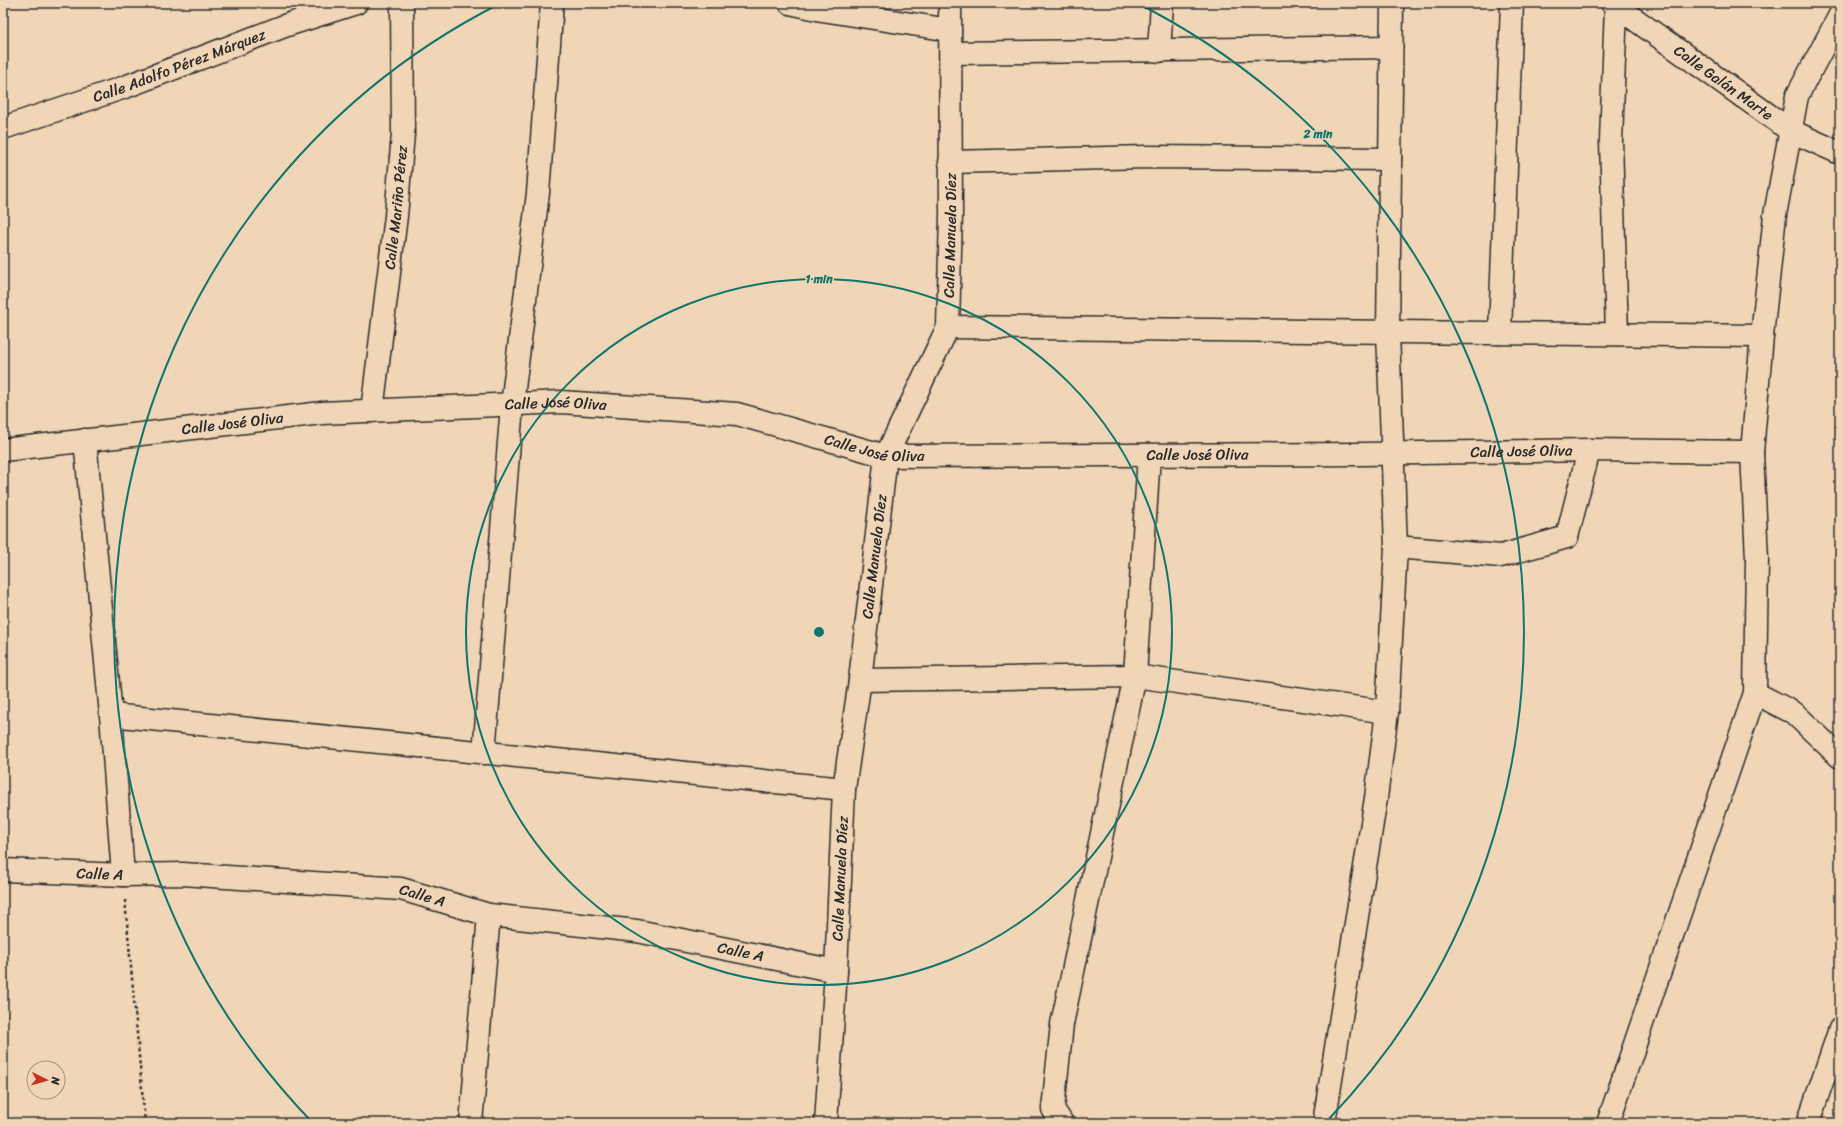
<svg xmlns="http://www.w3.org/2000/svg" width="1843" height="1126" viewBox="0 0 1843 1126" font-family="Sriracha,sans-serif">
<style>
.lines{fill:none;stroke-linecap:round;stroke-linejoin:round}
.street-casing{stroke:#2b2b2b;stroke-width:25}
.path{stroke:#2b2b2b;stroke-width:2.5;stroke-dasharray:3 3;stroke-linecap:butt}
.street{stroke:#f0d6b7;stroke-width:22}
.ring{fill:none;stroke:#0f766e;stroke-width:2}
.labels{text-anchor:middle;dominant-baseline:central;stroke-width:3;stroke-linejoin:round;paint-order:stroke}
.street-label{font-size:15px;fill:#2b2b2b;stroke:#f0d6b7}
.centre{fill:#0f766e;stroke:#f0d6b7;stroke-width:2}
.ring-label{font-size:12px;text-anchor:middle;font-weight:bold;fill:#0f766e;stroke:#f0d6b7;stroke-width:3;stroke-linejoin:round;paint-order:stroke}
</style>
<rect width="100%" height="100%" fill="#f0d6b7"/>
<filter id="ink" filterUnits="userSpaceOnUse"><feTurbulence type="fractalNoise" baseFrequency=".025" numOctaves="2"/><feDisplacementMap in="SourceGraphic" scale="8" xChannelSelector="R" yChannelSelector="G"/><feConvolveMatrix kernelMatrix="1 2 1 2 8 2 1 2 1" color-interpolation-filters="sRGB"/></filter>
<g filter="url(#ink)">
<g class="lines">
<defs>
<g id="street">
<path d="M790,3L822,10L950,30"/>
<path id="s1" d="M1612,3L1791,131L1840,153"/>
<path d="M1616,6L1611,141L1617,334"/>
<path d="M1159,51L1162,3"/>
<path d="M951,53L1391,47"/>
<path id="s2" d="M3,128L125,87L287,25L356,3"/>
<path d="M950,162L1146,157L1390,159"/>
<path d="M948,327L1762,336"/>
<path d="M1500,333L1512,3"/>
<path id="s3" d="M372,411L396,216L403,134L402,3"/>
<path d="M85,440L111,715L123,875"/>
<path id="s4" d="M3,450L322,413L561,402L737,414L886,456L1365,454L1589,450L1752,452"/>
<path d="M1396,547L1501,556L1567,537L1589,450"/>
<path d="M860,680L1135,676L1387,712"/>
<path d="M1755,693L1794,713L1840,757"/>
<path d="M111,715L844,789"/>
<path d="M484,753L512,405L538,193L552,3"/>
<path id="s5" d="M3,870L123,875L183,874L401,889L489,915L637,931L836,971"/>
<path d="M471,1123L489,915"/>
<path id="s6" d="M826,1123L836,971L844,789L860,680L886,456L948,327L951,214L950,3"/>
<path d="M1062,1123L1053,1109L1062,1024L1135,676L1149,455"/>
<path d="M1324,1123L1376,798L1387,712L1396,547L1388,332L1392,3"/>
<path d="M1608,1123L1755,693L1757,559L1752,452L1762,336L1775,215L1797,96L1840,15"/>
<path d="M1808,1123L1840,1029"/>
</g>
</defs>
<use href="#street" class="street-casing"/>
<path class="path" d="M125,900L145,1123"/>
<use href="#street" class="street"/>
</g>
</g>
<g class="ring">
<circle cx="819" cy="632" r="353"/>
<path d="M312 1122A705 705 0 0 1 499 4M1139 4A705 705 0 0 1 1326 1122"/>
</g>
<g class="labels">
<g class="street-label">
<text stroke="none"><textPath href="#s2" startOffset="187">Calle Adolfo Pérez Márquez</textPath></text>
<text stroke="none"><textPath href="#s1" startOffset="137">Calle Galán Marte</textPath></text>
<text stroke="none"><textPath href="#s3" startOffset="205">Calle Mariño Pérez</textPath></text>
<text stroke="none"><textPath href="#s6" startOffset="905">Calle Manuela Díez</textPath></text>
<text stroke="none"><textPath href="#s4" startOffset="555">Calle José Oliva</textPath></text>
<text stroke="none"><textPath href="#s4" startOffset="231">Calle José Oliva</textPath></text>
<text stroke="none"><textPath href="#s4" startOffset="879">Calle José Oliva</textPath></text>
<text stroke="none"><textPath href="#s4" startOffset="1527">Calle José Oliva</textPath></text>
<text stroke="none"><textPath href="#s4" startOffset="1203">Calle José Oliva</textPath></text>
<text stroke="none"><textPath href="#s6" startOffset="569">Calle Manuela Díez</textPath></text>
<text stroke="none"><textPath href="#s5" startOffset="97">Calle A</textPath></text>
<text stroke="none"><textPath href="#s6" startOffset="245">Calle Manuela Díez</textPath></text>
<text stroke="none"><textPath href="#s5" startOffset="421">Calle A</textPath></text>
<text stroke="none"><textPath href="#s5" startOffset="745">Calle A</textPath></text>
</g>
</g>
<circle cx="819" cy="632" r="6" class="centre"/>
<g class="ring-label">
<text x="1318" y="138">2 min</text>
<text x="819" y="283">1 min</text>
</g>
<rect width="1843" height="1126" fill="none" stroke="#f0d6b7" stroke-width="16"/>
<rect x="8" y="8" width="1827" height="1110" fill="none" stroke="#2b2b2b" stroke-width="1.5" filter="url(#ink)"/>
<g transform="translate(46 1080) rotate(95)"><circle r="19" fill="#f0d6b7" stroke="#a1927f"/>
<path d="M0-3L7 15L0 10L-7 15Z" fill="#c8321e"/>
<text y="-6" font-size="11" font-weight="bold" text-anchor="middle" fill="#2b2b2b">N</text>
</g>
</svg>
